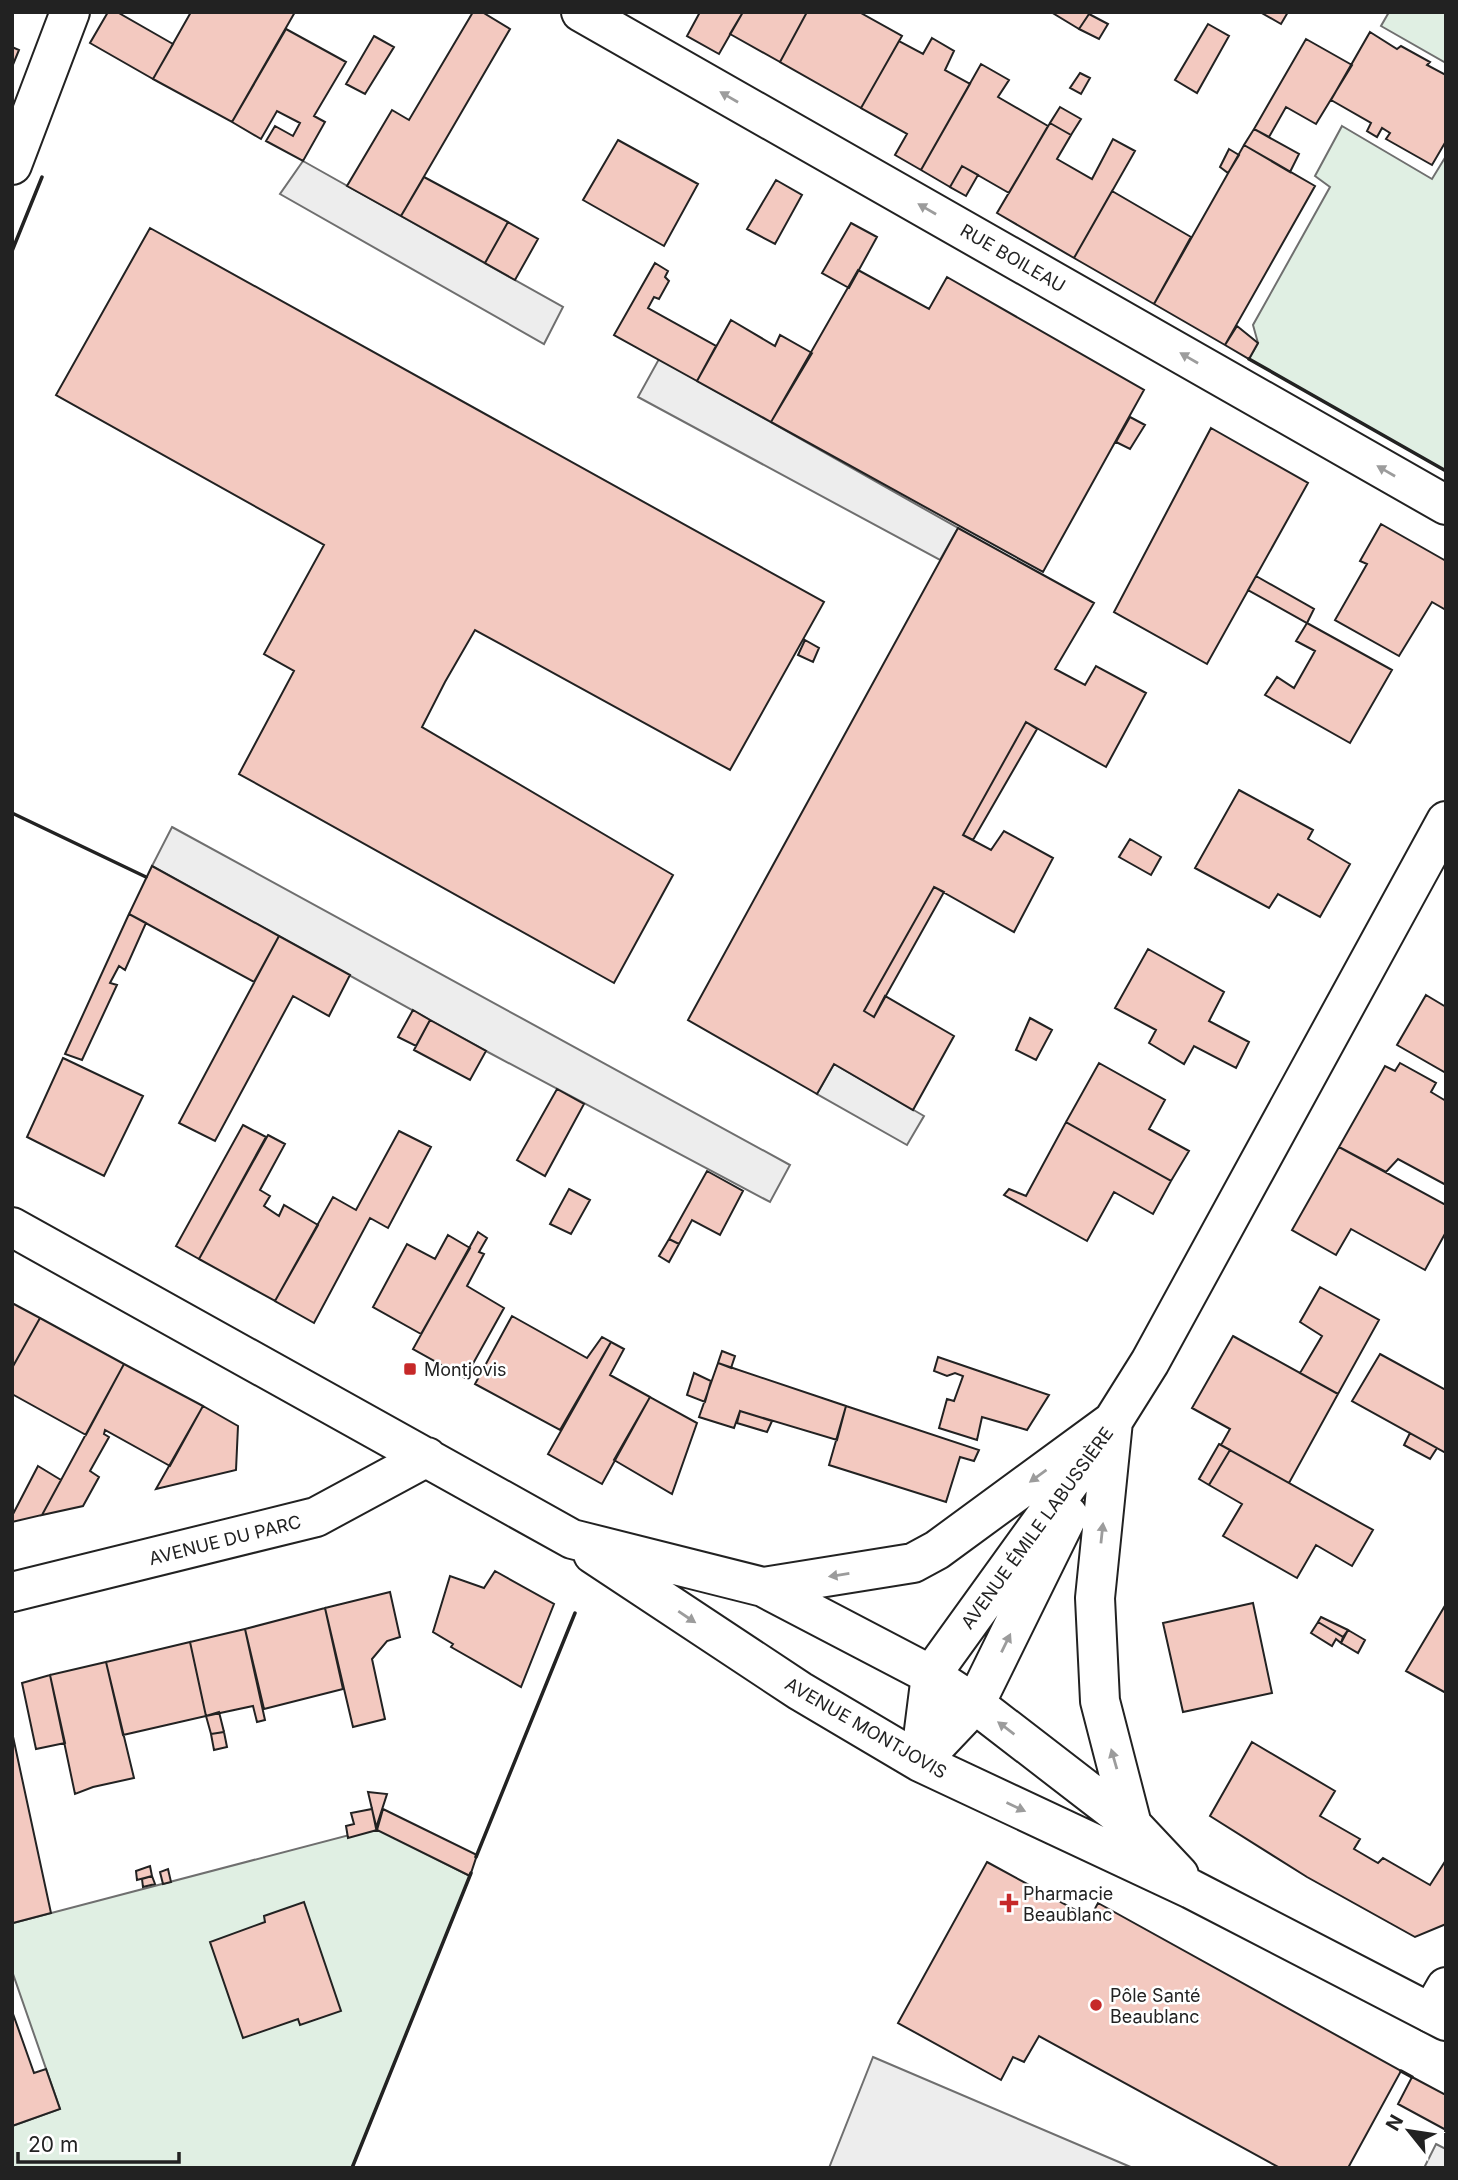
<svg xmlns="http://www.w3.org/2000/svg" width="1458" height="2180" viewBox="0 0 1458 2180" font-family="Inter,sans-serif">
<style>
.green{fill:#e0efe3;stroke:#6f6f6f;stroke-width:2}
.parking{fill:#ededed;stroke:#6f6f6f;stroke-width:2}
.building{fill:#f3c9c0;stroke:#222;stroke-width:2}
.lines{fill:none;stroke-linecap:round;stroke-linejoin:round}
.street-casing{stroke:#222;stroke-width:42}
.secondary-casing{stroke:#222;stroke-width:42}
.street{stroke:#fff;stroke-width:38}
.secondary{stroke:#fff;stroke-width:38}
.wall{stroke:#222;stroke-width:3.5}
.oneway{fill:#9c9c9c}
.poi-dot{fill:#c62828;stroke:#fff;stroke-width:2.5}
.labels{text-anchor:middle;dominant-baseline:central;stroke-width:5;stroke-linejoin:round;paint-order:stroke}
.street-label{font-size:18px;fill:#222;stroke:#fff}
.poi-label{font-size:18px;fill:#222;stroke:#fff;text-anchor:start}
</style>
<rect width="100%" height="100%" fill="#fff"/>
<path class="green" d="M1389,12H1446V63L1381,26Z
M1342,126L1432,179L1446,156V471L1249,359L1258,343L1253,325L1330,187L1315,176Z
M376,1828L470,1876L352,2168H12V2126L60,2109L12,1971L13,1923Z"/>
<path class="parking" d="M303,161L563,307L544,344L280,194Z
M659,359L958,528L940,560L638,397Z
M172,827L790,1165L770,1202L486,1051L152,866Z
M834,1064L924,1116L907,1145L817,1094Z
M873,2057L1133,2168H829Z
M1436,2144L1446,2149V2168H1424Z"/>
<path class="building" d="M108,12H117L173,44L153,79L90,43Z
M191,12H295L232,122L153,79Z
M473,12H482L510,29L401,216L347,186L392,110L409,120Z
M700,12H743L719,54L687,36Z
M743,12H807L780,62L730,34Z
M807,12H859L902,36L861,108L780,62Z
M1051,12H1086L1089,14L1079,29Z
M1260,12H1288L1281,24Z
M1089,14L1108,24L1099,39L1079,29Z
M1208,24L1229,36L1197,93L1175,80Z
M286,29L346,62L314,116L325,122L303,161L266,141L275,126L293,136L300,123L277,111L261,139L232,122Z
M1370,32L1397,49L1401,46L1430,62L1427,65L1446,75V141L1432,165L1386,139L1390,133L1382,128L1377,137L1367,131L1371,123L1331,100Z
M374,36L394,47L365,94L346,84Z
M932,38L954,51L945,70L970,84L921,170L895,155L907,134L861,108L899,41L923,54Z
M1306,39L1352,65L1316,124L1286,107L1269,137L1254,129Z
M12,47L19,50L12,67Z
M981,64L1009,80L998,97L1048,126L1009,193L962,166L950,187L921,170Z
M1080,73L1090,78L1081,94L1070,88Z
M1060,107L1081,119L1071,135L1050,123Z
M1050,123L1071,135L1057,159L1092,179L1113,139L1135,151L1074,258L997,213Z
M1254,129L1299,154L1290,172L1244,145Z
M618,140L698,184L664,246L583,200Z
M1244,145L1315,186L1225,345L1154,304Z
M1229,149L1239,155L1228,173L1220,167Z
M962,166L978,175L966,196L950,187Z
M424,177L508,222L485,263L401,216Z
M776,180L802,195L775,244L747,229Z
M1112,191L1191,237L1154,304L1074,258Z
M508,222L538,239L515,280L485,263Z
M851,223L877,237L849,288L822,273Z
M150,228L824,602L730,770L475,630L445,682L422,727L673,875L614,983L239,774L294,671L264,654L324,545L56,395Z
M655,263L668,271L665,277L669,281L659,299L654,297L648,308L716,346L697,381L614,335Z
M858,270L929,309L947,277L1144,390L1043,572L771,422Z
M731,320L775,346L780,335L812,353L771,422L697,381Z
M1237,326L1258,343L1249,359L1225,345Z
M1130,417L1145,425L1130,449L1116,442Z
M1211,428L1308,483L1207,664L1114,612Z
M1381,524L1446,561V610L1432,602L1399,656L1335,620L1367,564L1360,561Z
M958,528L1094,603L1055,669L1085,685L1096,666L1146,693L1106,767L1026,722L963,835L991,850L1004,831L1053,858L1014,932L934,887L864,1011L874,1017L885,996L954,1036L913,1110L834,1064L817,1094L688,1020Z
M1256,576L1314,609L1307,623L1248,590Z
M1307,623L1392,670L1350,743L1265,695L1277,677L1294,688L1315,651L1296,641Z
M805,640L819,648L813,662L798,655Z
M1026,722L1037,729L973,840L963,835Z
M1239,790L1313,830L1308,839L1350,864L1320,917L1278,894L1269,908L1195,868Z
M1130,839L1161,857L1151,875L1119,857Z
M152,866L279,936L254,982L129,914Z
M934,887L944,892L874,1017L864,1011Z
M129,914L146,923L125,970L119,966L110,983L117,985L82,1060L65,1054Z
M279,936L350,975L329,1016L293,996L215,1141L179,1123Z
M1148,949L1224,992L1209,1021L1249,1042L1236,1068L1194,1046L1184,1064L1149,1043L1156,1030L1115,1008Z
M1426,995L1446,1007V1073L1397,1045Z
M413,1010L430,1020L416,1046L398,1037Z
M1030,1018L1052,1030L1036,1060L1016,1050Z
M430,1020L486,1051L470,1080L414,1050Z
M63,1058L143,1096L104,1176L27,1137Z
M1099,1063L1165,1100L1149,1129L1189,1151L1171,1181L1066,1122Z
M1400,1063L1436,1083L1431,1092L1446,1101V1185L1398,1159L1386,1172L1339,1147L1385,1066L1395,1071Z
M557,1089L584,1104L545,1176L517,1160Z
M1066,1122L1171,1181L1153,1214L1114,1192L1087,1241L1004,1195L1009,1189L1026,1196Z
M243,1125L266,1137L199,1259L176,1246Z
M399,1131L431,1147L388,1228L370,1218L314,1323L275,1301L333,1197L356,1210Z
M268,1135L285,1144L260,1190L270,1196L264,1206L279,1216L284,1205L318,1225L275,1301L199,1259Z
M1339,1147L1446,1205V1232L1425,1270L1351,1229L1336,1255L1292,1230Z
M707,1171L743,1191L720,1235L692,1220L679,1244L669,1239Z
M569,1189L590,1200L571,1234L550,1224Z
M478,1232L487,1238L479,1252L484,1254L467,1286L504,1308L465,1378L413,1349Z
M448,1235L470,1248L421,1334L373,1307L407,1244L435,1259Z
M669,1239L679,1244L669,1262L659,1256Z
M1320,1287L1379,1320L1338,1394L1300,1373L1322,1336L1300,1322Z
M12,1303L40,1318L12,1368Z
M512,1316L587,1358L602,1337L611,1342L560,1430L475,1384Z
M40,1318L124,1364L86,1435L12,1394V1368Z
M1233,1336L1338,1394L1289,1483L1221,1445L1230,1429L1192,1408Z
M611,1342L624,1349L610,1375L650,1397L602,1484L548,1454Z
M722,1351L735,1356L731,1368L718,1363Z
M1380,1354L1446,1390V1453L1352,1401Z
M938,1357L1049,1395L1027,1430L982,1417L977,1440L939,1428L947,1399L954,1401L963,1376L955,1373L947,1376L934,1371Z
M718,1363L846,1406L837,1440L740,1411L734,1428L699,1417Z
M124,1364L203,1406L170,1466L105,1430L104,1434L109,1437L90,1471L99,1477L83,1506L42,1515Z
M694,1373L711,1381L705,1402L687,1395Z
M650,1397L697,1423L672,1494L614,1460Z
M203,1406L238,1426L236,1470L156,1489Z
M846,1406L979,1450L974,1461L960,1457L946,1502L829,1465Z
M740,1411L772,1421L767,1432L737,1423Z
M1410,1433L1437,1448L1430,1459L1404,1445Z
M1219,1444L1230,1450L1209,1485L1199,1479Z
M1230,1450L1373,1530L1352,1566L1316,1545L1297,1578L1223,1536L1242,1504L1209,1485Z
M38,1466L61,1480L42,1515L12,1522V1516Z
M495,1571L554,1604L521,1687L451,1647L453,1644L433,1632L450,1576L484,1588Z
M390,1592L400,1637L387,1641L372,1659L385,1719L353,1727L325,1608Z
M1253,1603L1272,1693L1183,1712L1163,1623Z
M1446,1604V1693L1406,1671Z
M325,1608L343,1689L264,1709L245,1629Z
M1321,1617L1348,1630L1343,1637L1318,1622Z
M1318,1622L1343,1637L1341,1643L1336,1639L1332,1646L1311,1633Z
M245,1629L265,1720L257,1722L253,1706L206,1716L190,1642Z
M1348,1630L1365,1640L1358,1653L1341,1643Z
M190,1642L206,1716L123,1735L106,1662Z
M106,1662L134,1778L93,1787L75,1794L50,1675Z
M50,1675L65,1743L36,1749L22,1683Z
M219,1712L224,1732L211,1734L206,1716Z
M12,1732L51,1913L13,1923L12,1920Z
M224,1732L227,1747L214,1750L211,1734Z
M1252,1742L1335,1791L1320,1816L1360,1839L1354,1849L1378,1863L1383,1858L1430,1885L1446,1860V1924L1415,1937L1307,1877L1210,1816Z
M368,1792L387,1794L376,1828L372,1809Z
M372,1809L377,1830L348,1838L346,1826L354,1824L351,1813Z
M383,1809L477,1855L470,1876L377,1830Z
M987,1862L1090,1918L1098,1903L1401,2071L1348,2168H1280L1039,2036L1024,2062L1013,2057L1001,2080L898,2023Z
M150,1866L152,1876L137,1880L136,1871Z
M168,1869L171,1882L163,1884L160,1872Z
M152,1876L155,1884L143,1887L142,1879Z
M304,1902L341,2011L300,2025L298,2019L243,2038L210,1942L265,1922L264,1916Z
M12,2011L34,2073L46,2069L60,2109L12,2126Z
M1412,2077L1446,2095V2130L1398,2104Z"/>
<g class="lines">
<defs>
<path id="street" d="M581,12L1446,505
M12,165L70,12
M1431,2013L1446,1987"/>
<path id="secondary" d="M12,1227L572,1539L763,1587L913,1563L937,1550L1113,1421L1150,1362L1446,821
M1113,1421L1095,1598L1100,1701L1132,1825
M593,1554L800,1691L920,1762L1191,1889L1446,2021
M763,1587L931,1675L975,1704L1132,1825L1179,1875
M12,1592L316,1517L427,1457
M920,1762L931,1675L1094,1449
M920,1762L975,1704L1068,1515"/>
</defs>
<use href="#street" class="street-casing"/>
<use href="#secondary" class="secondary-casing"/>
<use href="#street" class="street"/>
<use href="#secondary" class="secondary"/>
<path class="wall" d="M12,251L42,177
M1249,359L1446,471
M12,813L146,877
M476,1857L575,1613
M1401,2071L1412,2077
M352,2168L471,1873"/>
</g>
<defs><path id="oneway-solid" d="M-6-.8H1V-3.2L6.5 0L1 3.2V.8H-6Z" transform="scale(1.75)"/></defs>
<g class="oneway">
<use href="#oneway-solid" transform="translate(729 97) rotate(-150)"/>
<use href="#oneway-solid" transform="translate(927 209) rotate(-150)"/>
<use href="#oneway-solid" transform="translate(1189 358) rotate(-150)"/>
<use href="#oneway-solid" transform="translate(1386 471) rotate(-150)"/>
<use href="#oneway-solid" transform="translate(1038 1476) rotate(144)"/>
<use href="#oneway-solid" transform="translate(1102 1533) rotate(-84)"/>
<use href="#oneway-solid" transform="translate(839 1575) rotate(171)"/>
<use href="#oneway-solid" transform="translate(687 1617) rotate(34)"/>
<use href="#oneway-solid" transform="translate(1006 1643) rotate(-64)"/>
<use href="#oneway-solid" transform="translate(1006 1728) rotate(-143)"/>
<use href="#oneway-solid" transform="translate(1114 1759) rotate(-106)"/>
<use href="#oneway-solid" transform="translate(1016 1807) rotate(25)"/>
</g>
<g class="poi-dot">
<rect x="403" y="1362" width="14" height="14" rx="3.5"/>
<path d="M1005.5 1892.5h7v7h7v7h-7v7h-7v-7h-7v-7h7z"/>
<circle cx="1096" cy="2005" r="7"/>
</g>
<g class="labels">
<g class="street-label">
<text transform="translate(1013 258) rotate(30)">RUE BOILEAU</text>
<text transform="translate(1037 1528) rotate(-54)">AVENUE ÉMILE LABUSSIÈRE</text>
<text transform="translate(225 1540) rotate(-14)">AVENUE DU PARC</text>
<text transform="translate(866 1728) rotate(30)">AVENUE MONTJOVIS</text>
</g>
<g class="poi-label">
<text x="424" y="1369">Montjovis</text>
<text x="1023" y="1893">Pharmacie<tspan x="1023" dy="21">Beaublanc</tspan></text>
<text x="1110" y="1995">Pôle Santé<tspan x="1110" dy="21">Beaublanc</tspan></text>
</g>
</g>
<rect width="1458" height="2180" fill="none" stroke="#222222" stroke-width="28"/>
<g transform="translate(1409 2131) rotate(300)" stroke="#ffffff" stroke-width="5" paint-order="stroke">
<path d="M0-5L12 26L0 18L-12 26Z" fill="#222222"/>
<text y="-10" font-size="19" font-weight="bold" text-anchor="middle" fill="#222222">N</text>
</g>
<path d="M18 2152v10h161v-10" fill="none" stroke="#222222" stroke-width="3.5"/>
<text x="28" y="2152" font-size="21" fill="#222222" stroke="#ffffff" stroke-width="5" paint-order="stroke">20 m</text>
</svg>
